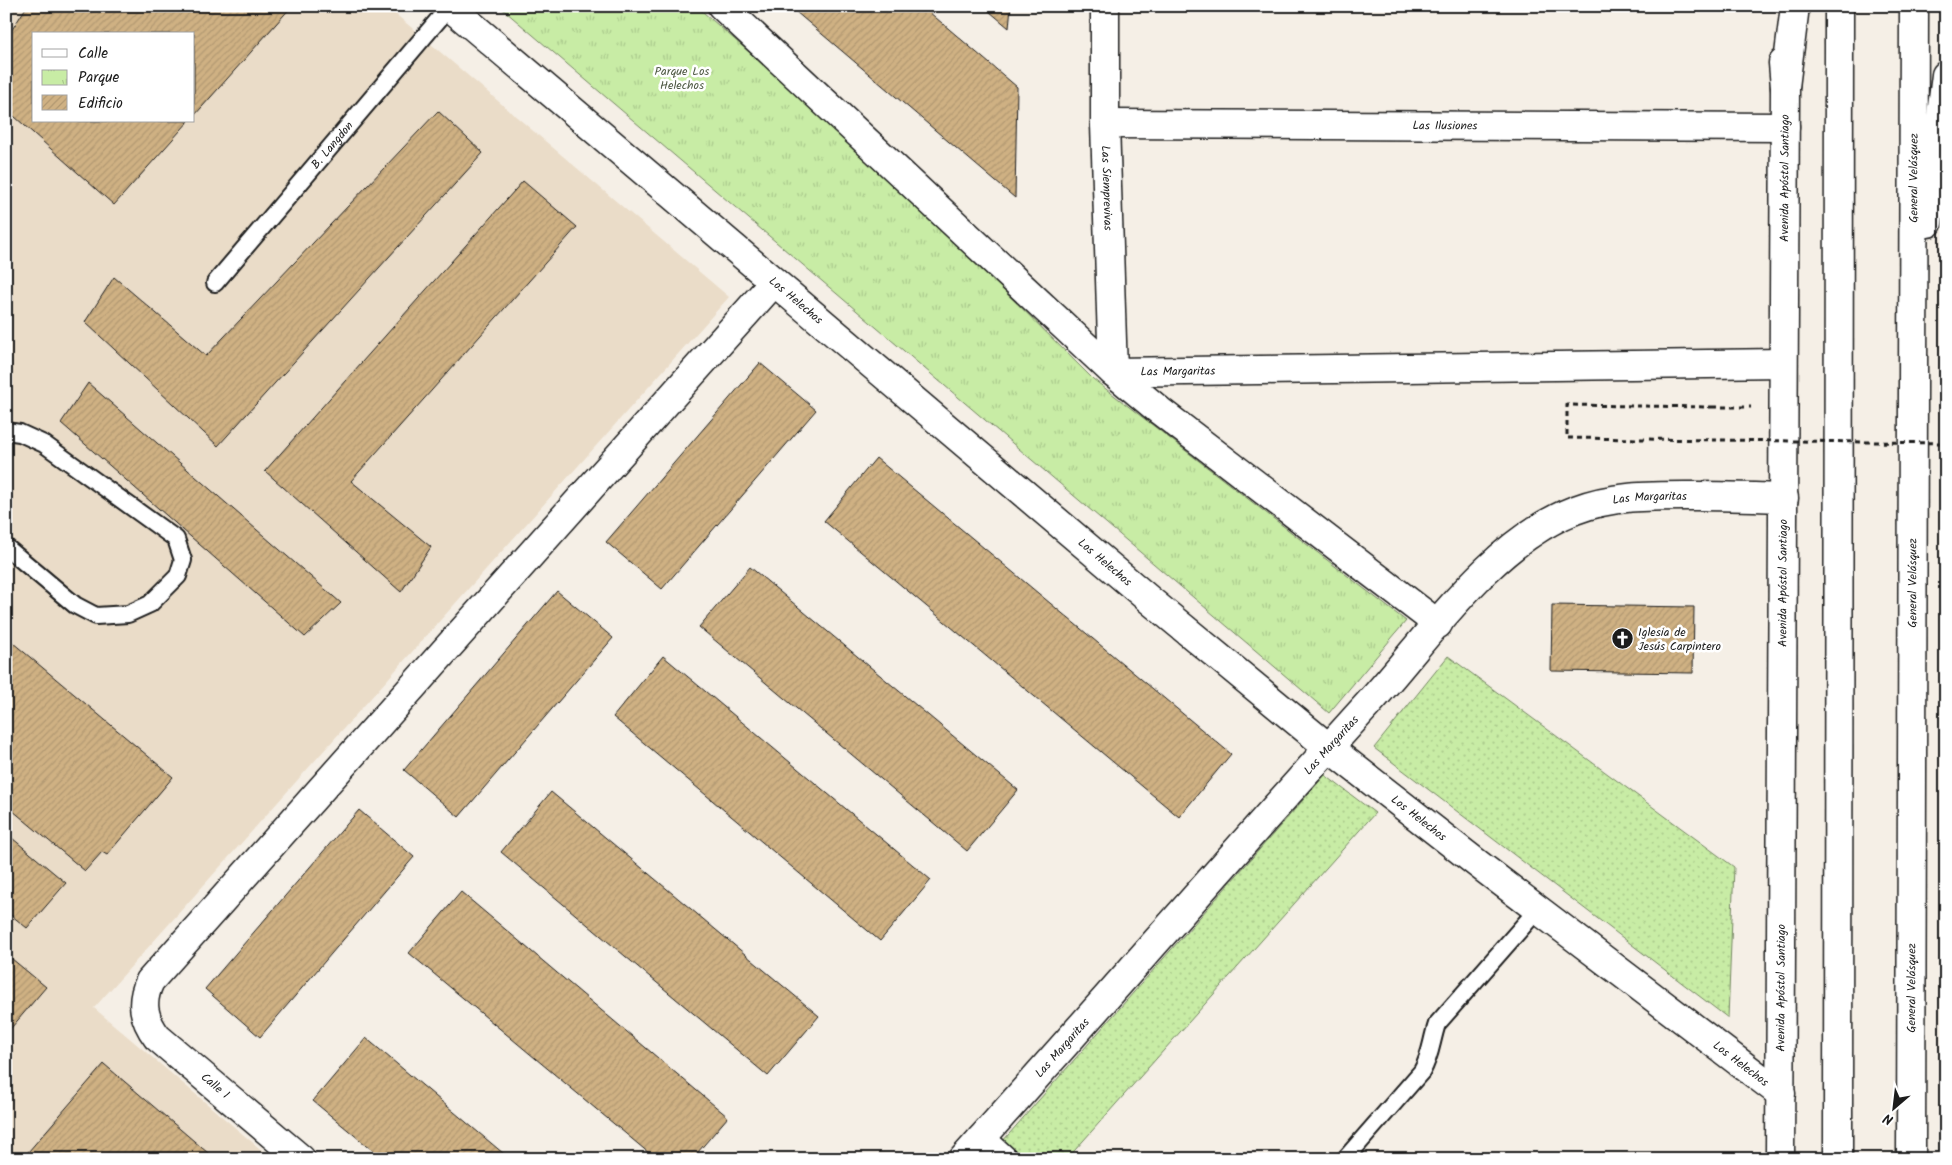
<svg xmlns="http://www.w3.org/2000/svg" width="1952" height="1165" viewBox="0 0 1952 1165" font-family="Kalam,sans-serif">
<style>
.built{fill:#eadcc8;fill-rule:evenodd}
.grass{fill:url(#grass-dots);stroke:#728460}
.park{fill:url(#park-tufts);stroke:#728460}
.building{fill:url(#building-hatch);stroke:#1c1c1c}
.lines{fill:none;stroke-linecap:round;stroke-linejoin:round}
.service-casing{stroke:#1c1c1c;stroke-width:20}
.minor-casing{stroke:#1c1c1c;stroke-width:31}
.tertiary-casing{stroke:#1c1c1c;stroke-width:31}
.motorway-casing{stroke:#1c1c1c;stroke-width:31}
.path{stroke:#1c1c1c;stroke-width:3;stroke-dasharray:5 4;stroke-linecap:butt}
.service{stroke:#fff;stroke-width:16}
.minor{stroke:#fff;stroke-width:28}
.tertiary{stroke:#fff;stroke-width:28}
.motorway{stroke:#fff;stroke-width:28}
.path-bridge{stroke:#1c1c1c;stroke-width:3;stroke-dasharray:5 4;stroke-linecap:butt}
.labels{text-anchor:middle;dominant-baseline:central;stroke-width:5;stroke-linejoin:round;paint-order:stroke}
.park-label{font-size:12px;fill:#505a45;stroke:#fff}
.street-label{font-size:12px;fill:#1c1c1c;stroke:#fff}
.poi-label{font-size:12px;fill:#1c1c1c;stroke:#fff;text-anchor:start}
</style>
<defs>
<pattern id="grass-dots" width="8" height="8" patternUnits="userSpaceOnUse" patternTransform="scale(1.25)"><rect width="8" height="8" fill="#c8eca5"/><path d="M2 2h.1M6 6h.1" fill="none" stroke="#abca8d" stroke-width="1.8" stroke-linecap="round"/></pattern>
<pattern id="park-tufts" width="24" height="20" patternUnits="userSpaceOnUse" patternTransform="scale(1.25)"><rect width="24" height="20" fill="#c8eca5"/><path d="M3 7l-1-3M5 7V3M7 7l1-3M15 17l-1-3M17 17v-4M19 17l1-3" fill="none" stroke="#abca8d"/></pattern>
<pattern id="building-hatch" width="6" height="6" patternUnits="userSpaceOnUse" patternTransform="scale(1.25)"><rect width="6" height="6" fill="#cfb183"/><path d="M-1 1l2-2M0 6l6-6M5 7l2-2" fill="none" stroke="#b19871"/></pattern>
</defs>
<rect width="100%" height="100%" fill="#f5efe6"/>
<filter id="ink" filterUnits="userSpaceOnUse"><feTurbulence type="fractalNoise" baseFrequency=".02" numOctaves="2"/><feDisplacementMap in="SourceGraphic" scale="10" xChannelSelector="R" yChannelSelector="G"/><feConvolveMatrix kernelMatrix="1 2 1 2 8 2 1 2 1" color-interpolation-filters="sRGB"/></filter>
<g filter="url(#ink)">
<path class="built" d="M6,6H386L729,297L94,1008L272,1159H6ZM34,34H194V121H34Z"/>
<path class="grass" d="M1448,656L1734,867L1728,1018L1374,748Z
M1325,775L1375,813L1067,1159H987Z"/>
<path class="park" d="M499,6H696L869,156L1093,379L1406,621L1329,713Z"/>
<path class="building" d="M27,6H292L194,116V34H34V121H189L114,205L6,109V39Z
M789,6H922L1017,87L1015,198Z
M983,6H1011L1009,28Z
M438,111L483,153L218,446L85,322L114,277L206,356Z
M523,181L577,227L351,481L431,547L401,592L265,471Z
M760,363L816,410L662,589L606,542Z
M88,383L341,603L305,637L61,423Z
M876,458L1231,754L1179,817L824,521Z
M750,567L1018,790L967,851L699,627Z
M557,591L613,638L459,817L404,770Z
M1552,605L1694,607L1693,673L1551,671Z
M6,637L173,777L107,855L102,852L85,871L6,805Z
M663,656L931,880L880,941L613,717Z
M551,792L819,1016L768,1076L501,852Z
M359,810L414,857L260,1037L205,989Z
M6,833L66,883L27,928L6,911Z
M461,892L728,1117L692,1159H656L409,953Z
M6,954L46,987L6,1034Z
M366,1038L510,1159H383L313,1101Z
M104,1064L215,1159H22Z"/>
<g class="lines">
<defs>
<g id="service">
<path id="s1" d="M215,283L450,6"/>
<path d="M6,431L20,433L44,444L176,539L183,560L178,576L150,604L128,614L96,616L75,605L6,547"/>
<path d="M1345,1159L1422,1071C1431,1055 1431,1042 1437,1024L1538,909"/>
</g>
<g id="minor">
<path id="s2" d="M449,6L1152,602L1329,748L1478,864L1781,1094"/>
<path d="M722,6L1113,372L1160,411L1438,624"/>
<path id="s3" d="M1105,6V124L1113,372L1783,363"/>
<path id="s4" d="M1105,124L1785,127"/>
<path d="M981,1139L1003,1159"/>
<path d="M301,1159L157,1037C143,1018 140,1002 150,981L774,282"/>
<path id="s5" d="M963,1159C1099,1007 1233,853 1370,702C1429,637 1491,542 1575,510C1614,495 1653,496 1695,496C1725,496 1754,497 1784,498"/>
</g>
<g id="tertiary">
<path id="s6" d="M1780,1159L1785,87L1783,63"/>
</g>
<g id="motorway">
<path d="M1785,87L1795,6"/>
<path d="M1928,223L1946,75"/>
<path d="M1838,1159L1839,6"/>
<path id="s7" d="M1911,1159L1914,6"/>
</g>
</defs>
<use href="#service" class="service-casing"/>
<use href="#minor" class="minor-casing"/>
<use href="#tertiary" class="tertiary-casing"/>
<use href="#motorway" class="motorway-casing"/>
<path class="path" d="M1713,407H1751"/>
<use href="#service" class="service"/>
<use href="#minor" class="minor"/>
<use href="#tertiary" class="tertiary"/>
<use href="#motorway" class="motorway"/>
<path class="path-bridge" d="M1713,407L1567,405V438L1946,443"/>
</g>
</g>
<defs>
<symbol id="church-disc" viewBox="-11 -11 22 22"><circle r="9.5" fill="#1c1c1c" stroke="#fff"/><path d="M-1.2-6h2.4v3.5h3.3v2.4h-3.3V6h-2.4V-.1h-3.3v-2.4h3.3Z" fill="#fff"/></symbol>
</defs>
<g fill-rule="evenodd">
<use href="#church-disc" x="1610" y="626" width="25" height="25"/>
</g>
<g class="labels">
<g class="park-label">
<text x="682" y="71">Parque Los<tspan x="682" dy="14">Helechos</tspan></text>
</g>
<g class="street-label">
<text stroke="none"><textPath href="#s4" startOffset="340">Las Ilusiones</textPath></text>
<text stroke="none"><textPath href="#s1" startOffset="181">B. Langdon</textPath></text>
<text stroke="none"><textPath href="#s6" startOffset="981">Avenida Apóstol Santiago</textPath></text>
<text stroke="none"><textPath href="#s7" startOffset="981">General Velásquez</textPath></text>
<text stroke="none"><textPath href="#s3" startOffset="182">Las Siemprevivas</textPath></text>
<text stroke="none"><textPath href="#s2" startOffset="455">Los Helechos</textPath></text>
<text stroke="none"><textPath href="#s3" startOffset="431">Las Margaritas</textPath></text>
<text stroke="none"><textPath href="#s5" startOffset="972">Las Margaritas</textPath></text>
<text stroke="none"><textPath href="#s2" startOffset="860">Los Helechos</textPath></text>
<text stroke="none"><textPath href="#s6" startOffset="576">Avenida Apóstol Santiago</textPath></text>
<text stroke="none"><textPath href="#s7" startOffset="576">General Velásquez</textPath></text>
<text stroke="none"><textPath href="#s5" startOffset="554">Las Margaritas</textPath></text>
<text stroke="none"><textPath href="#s2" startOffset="1265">Los Helechos</textPath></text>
<text stroke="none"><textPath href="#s6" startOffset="171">Avenida Apóstol Santiago</textPath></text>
<text stroke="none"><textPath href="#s7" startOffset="171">General Velásquez</textPath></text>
<text stroke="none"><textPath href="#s5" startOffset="149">Las Margaritas</textPath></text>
<text stroke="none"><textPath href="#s2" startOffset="1670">Los Helechos</textPath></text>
<text transform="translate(215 1086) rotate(40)">Calle 1</text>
</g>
<g class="poi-label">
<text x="1638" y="632">Iglesia de<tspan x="1638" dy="14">Jesús Carpintero</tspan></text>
</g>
</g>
<rect width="1952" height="1165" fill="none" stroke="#fff" stroke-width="25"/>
<rect x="12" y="12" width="1927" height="1140" fill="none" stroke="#1c1c1c" stroke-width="2" filter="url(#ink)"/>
<rect x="32" y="32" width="162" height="90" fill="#ffffff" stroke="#a4a4a4"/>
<rect x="42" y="49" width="25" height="8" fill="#ffffff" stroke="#a4a4a4"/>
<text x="78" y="58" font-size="15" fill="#1c1c1c">Calle</text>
<rect x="42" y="70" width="25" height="15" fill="url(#park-tufts)" stroke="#a4a4a4"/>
<text x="78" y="82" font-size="15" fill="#1c1c1c">Parque</text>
<rect x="42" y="95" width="25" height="15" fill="url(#building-hatch)" stroke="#a4a4a4"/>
<text x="78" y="108" font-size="15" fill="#1c1c1c">Edificio</text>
<g transform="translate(1894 1108) rotate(208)" stroke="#ffffff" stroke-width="4" paint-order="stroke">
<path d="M0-4L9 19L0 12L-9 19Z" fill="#1c1c1c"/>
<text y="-8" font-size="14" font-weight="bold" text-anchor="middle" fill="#1c1c1c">N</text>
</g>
</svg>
